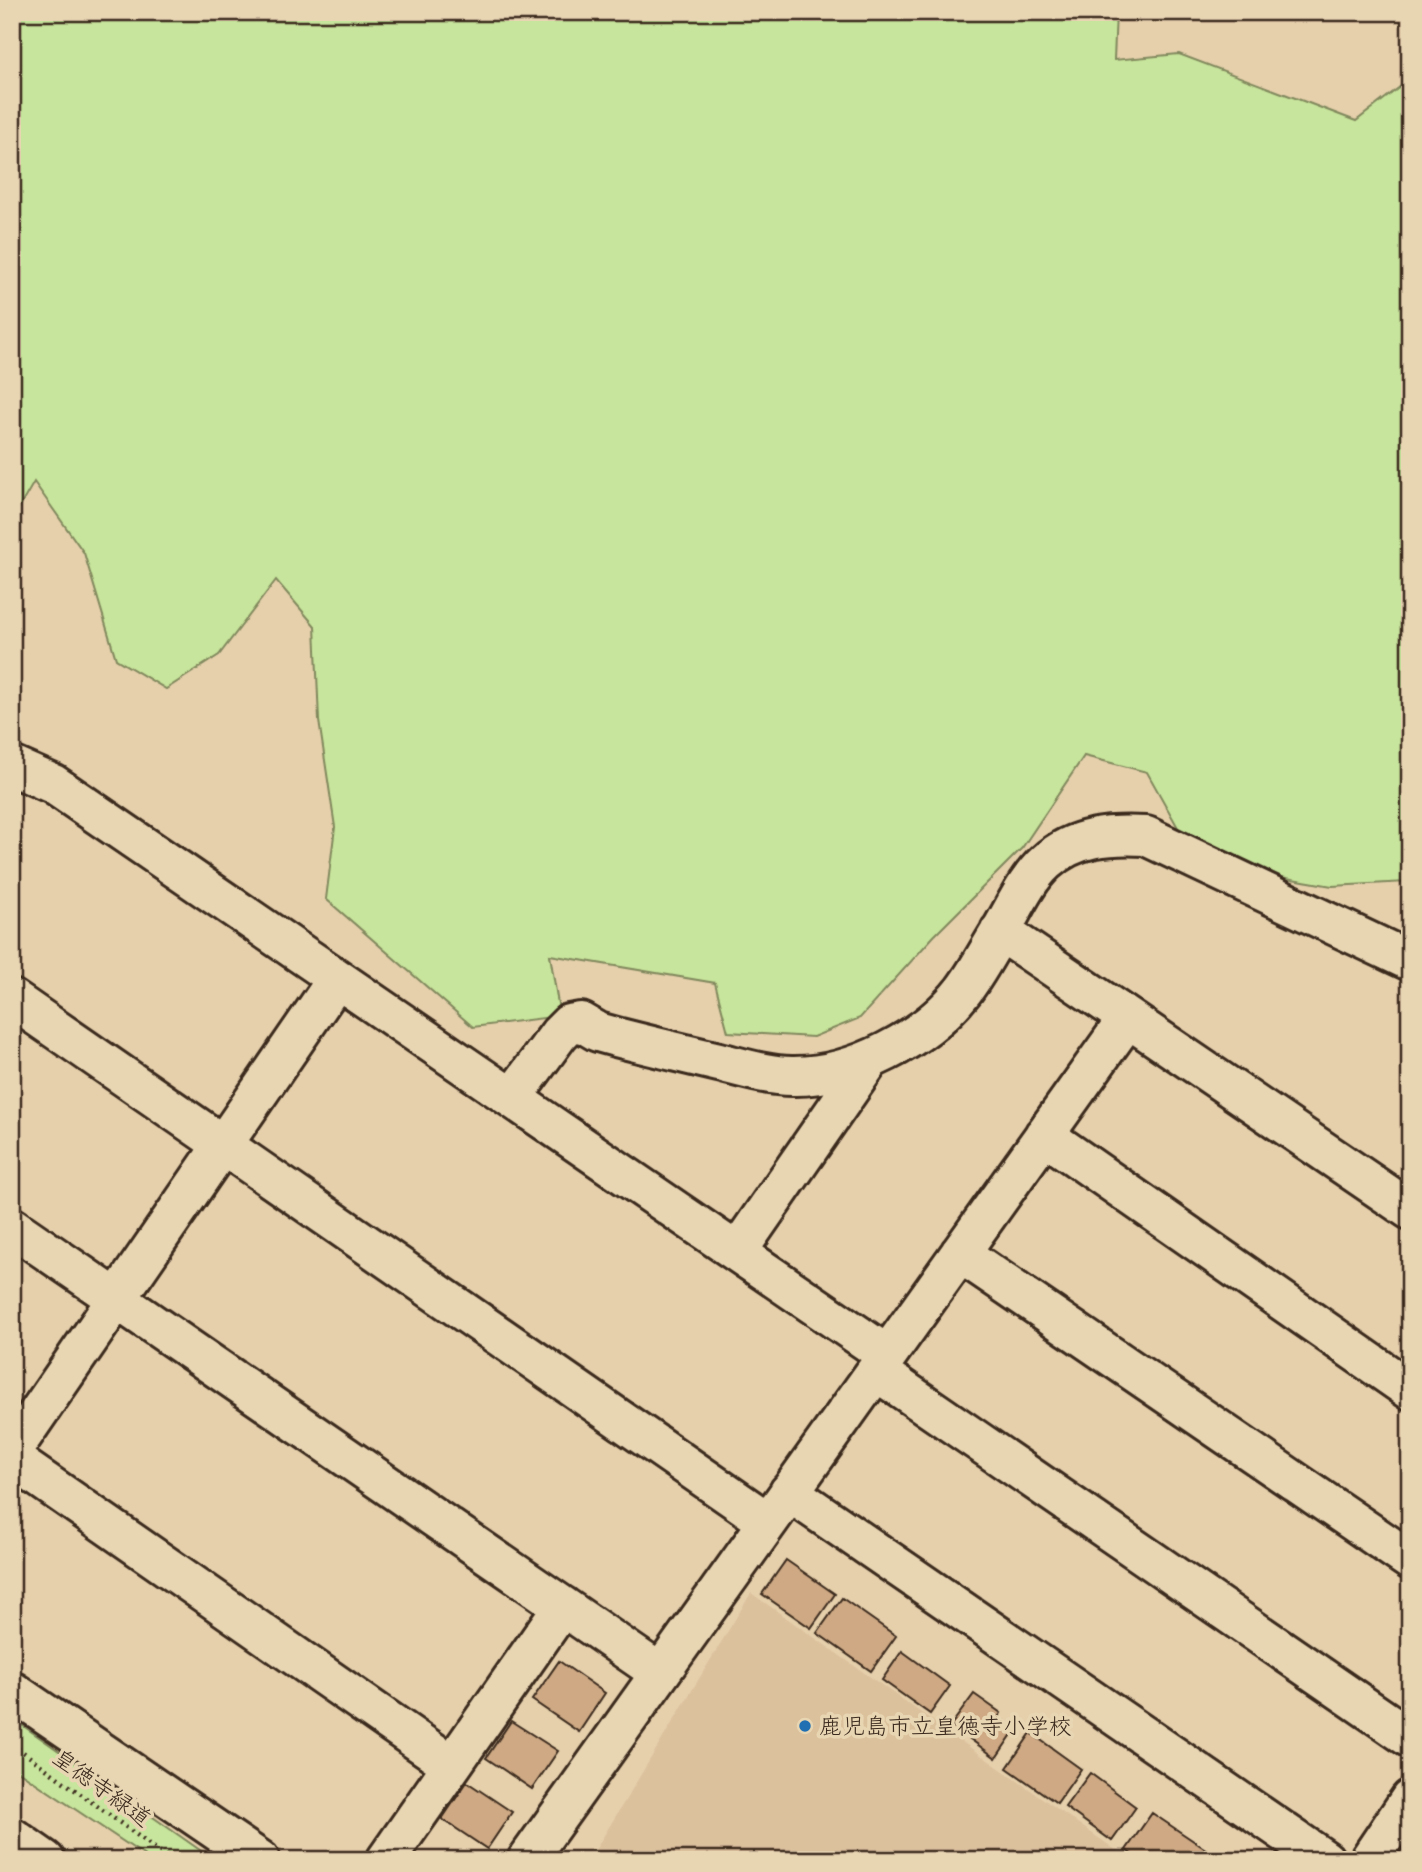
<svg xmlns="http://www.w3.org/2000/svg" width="1422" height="1872" viewBox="0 0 1422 1872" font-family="Sriracha,'Klee One',sans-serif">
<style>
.built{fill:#dcc19d}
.green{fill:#c7e59c;stroke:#81885d;stroke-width:2}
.building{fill:#cea984;stroke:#3b2a1e;stroke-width:2}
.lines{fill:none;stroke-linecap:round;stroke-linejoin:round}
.minor-casing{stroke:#3b2a1e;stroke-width:44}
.path{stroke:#3b2a1e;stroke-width:4.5;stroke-dasharray:2 5;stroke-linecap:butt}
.minor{stroke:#e8d6b3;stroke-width:38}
.poi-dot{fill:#1f6fb2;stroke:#e8d6b3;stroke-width:2.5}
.labels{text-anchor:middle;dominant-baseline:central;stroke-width:7;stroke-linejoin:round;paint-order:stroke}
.poi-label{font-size:23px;fill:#3b2a1e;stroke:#e8d6b3;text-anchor:start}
.street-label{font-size:23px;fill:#3b2a1e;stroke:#e8d6b3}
</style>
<rect width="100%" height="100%" fill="#e6d0ac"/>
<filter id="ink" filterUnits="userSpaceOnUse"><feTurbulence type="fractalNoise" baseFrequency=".0143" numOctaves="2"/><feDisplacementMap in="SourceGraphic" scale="14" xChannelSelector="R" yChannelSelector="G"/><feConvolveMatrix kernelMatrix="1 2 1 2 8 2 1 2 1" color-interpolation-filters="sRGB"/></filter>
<g filter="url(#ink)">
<path class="built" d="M751,1593L1130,1860H589Z"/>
<path class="green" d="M12,12H1116L1114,60L1179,54L1356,121L1410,79V884L1407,882L1332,886L1275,876L1181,833L1147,772L1084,756L1022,848L934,936L860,1018L813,1037L728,1032L715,983L550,955L560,1016L473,1027L326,899L335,827L319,721L315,626L276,580L219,655L166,689L116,659L84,553L34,482L12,520Z
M12,1718L214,1860H151L12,1767Z"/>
<path class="building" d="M786,1560L835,1594L811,1628L762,1594Z
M842,1598L896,1636L871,1671L817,1633Z
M902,1651L950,1686L930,1714L882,1680Z
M559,1661L605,1693L579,1732L532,1700Z
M974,1694L1001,1713L998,1718L1015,1730L996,1758L951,1725Z
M511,1721L558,1751L532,1789L486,1758Z
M1031,1733L1081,1769L1057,1803L1007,1768Z
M1090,1773L1136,1807L1112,1841L1065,1807Z
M467,1782L512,1812L487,1849L442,1819Z
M1152,1813L1207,1850L1201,1860H1140L1126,1850Z"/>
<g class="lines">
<defs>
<path id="minor" d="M12,766L53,784L887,1355
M1000,931L1410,1210
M12,999L768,1522
M512,1098L559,1034L569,1024L581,1022L598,1032L616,1037C651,1046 685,1054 719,1062C743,1068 768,1076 792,1076C853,1077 926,1038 963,991C977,973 988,951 1000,932C1014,909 1026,880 1046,862C1074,836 1111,834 1146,836L1410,961
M1044,1135L1410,1390
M12,1227L660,1673
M737,1252L870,1060
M960,1253L1410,1560
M876,1371L1410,1738
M12,1451L337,979
M12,1459L452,1765
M789,1492L1325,1860
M12,1691L260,1860
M12,1837L45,1860
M386,1860L563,1606
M527,1860L1128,1018
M1369,1860L1410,1799"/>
</defs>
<use href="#minor" class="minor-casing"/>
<path class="path" d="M12,1744L171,1860"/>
<use href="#minor" class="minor"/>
</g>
</g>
<circle class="poi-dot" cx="805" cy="1726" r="7"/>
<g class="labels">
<g class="poi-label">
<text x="819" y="1726">鹿児島市立皇徳寺小学校</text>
</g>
<g class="street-label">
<text transform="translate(102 1788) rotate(36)">皇徳寺緑道</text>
</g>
</g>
<rect width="1422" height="1872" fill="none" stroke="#e8d6b3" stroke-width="42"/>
<rect x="21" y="21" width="1380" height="1830" fill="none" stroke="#3b2a1e" stroke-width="2.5" filter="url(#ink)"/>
</svg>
